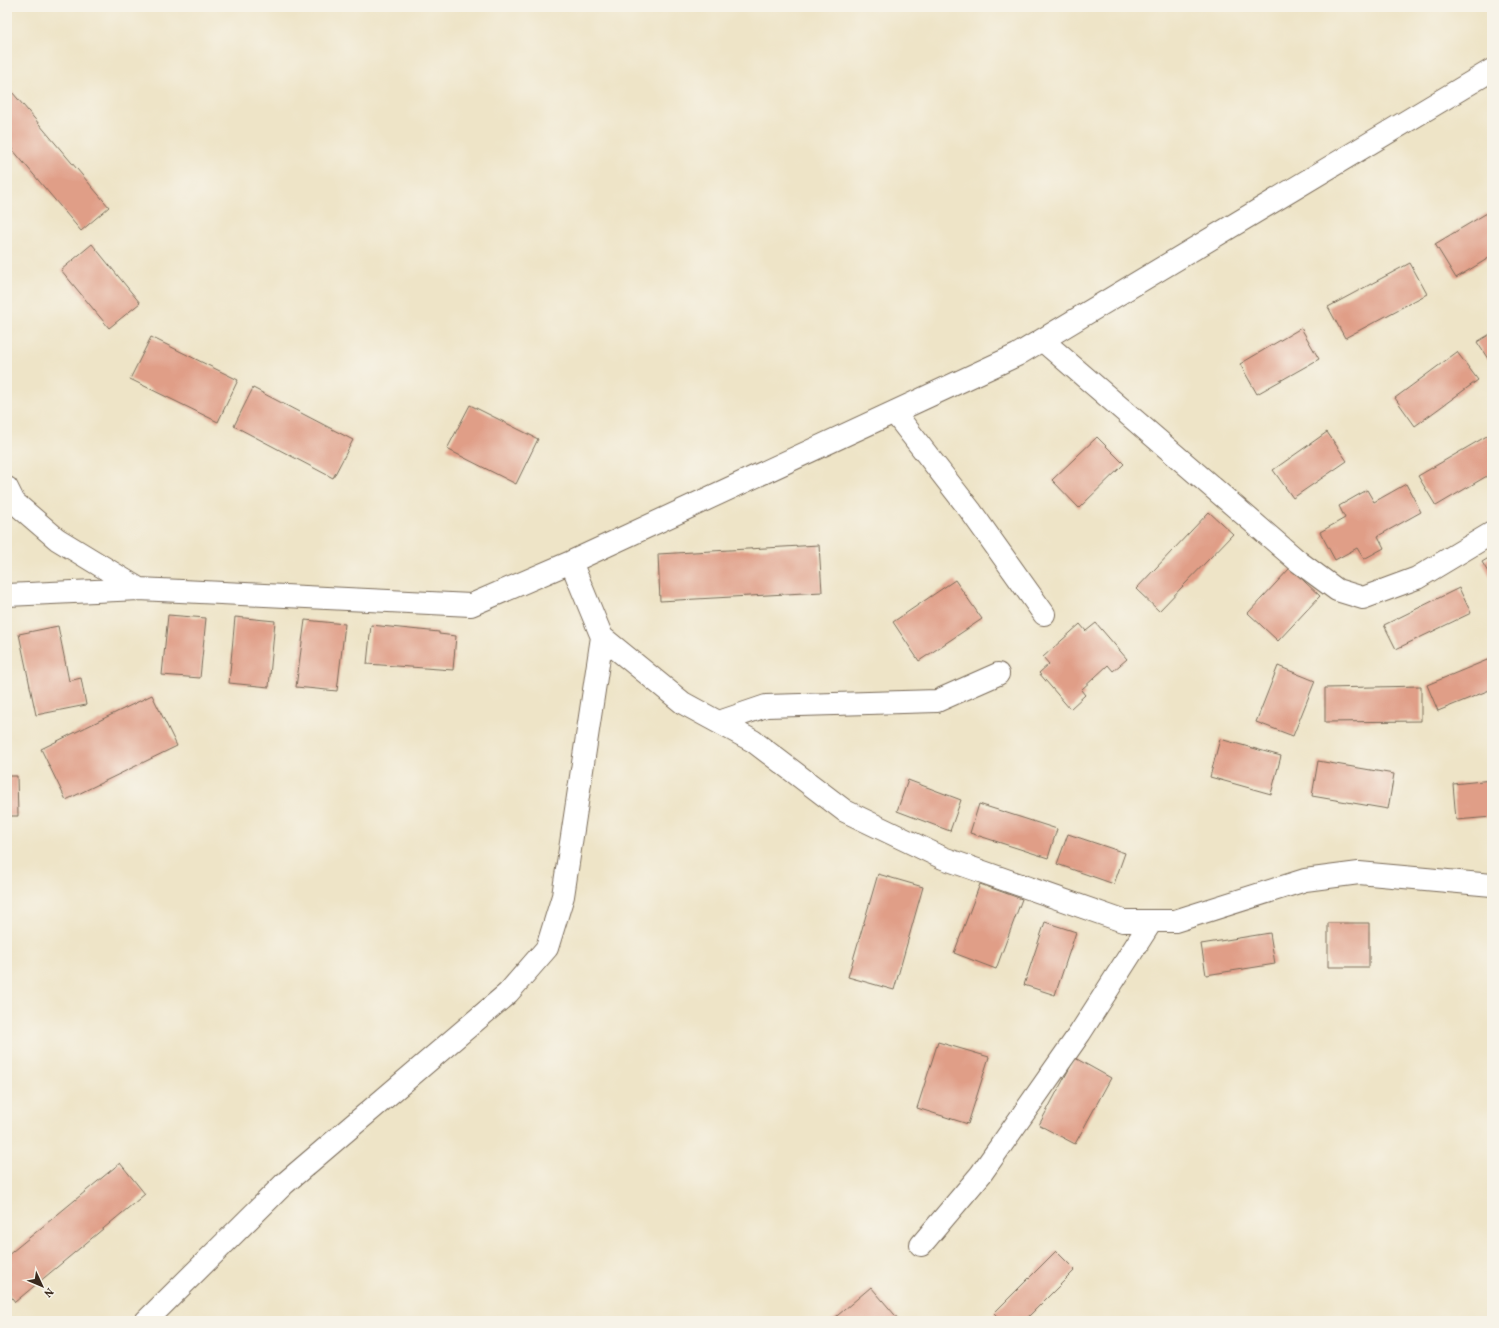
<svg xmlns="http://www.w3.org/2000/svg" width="1499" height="1328" viewBox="0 0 1499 1328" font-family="Vollkorn,serif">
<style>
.building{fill:#e09e87}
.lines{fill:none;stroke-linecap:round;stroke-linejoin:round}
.minor-casing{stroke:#7a6b59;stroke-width:24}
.minor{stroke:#fff;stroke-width:22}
</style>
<rect width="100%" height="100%" fill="#f7f3e8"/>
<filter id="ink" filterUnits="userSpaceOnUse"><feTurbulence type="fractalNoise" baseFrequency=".025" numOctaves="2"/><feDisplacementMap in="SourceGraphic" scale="8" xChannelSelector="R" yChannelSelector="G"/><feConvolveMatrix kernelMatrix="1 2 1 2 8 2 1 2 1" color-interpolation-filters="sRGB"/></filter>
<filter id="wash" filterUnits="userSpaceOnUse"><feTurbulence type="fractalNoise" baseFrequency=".012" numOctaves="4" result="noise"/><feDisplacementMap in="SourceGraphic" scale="16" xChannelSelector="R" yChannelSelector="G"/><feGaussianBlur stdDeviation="0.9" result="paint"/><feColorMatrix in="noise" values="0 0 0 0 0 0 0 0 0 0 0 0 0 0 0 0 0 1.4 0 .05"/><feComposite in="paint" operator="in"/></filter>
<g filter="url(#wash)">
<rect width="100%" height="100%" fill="#eee4c7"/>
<g id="blocks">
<path class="building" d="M7,86L109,207L81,231L7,143Z
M1487,213L1492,222V256L1456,278L1435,244Z
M92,244L140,303L109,328L61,270Z
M1410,263L1427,294L1345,338L1328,307Z
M1301,328L1319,359L1257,394L1240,364Z
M1492,333V365L1477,342Z
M151,337L238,380L218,422L130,379Z
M1457,352L1478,380L1415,426L1395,398Z
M253,388L353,440L333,478L234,426Z
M470,405L538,439L516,484L447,449Z
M1327,432L1347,461L1293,498L1273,470Z
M1492,433V473L1436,506L1418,476Z
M1097,437L1124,464L1079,508L1052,480Z
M1406,484L1421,512L1378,536L1384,548L1364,559L1357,548L1335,560L1320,532L1345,518L1339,506L1367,490L1374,502Z
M1209,512L1233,534L1159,611L1136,589Z
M819,545L822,592L660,601L658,554Z
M1492,556V579L1482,562Z
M1290,568L1320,596L1278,641L1248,613Z
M955,580L982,619L919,661L893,622Z
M1459,588L1471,613L1396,649L1384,625Z
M168,615L206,618L200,678L162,675Z
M235,617L275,621L269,687L229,683Z
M305,620L345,624L337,691L296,687Z
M1096,623L1127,659L1113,671L1108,665L1081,690L1085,695L1070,709L1039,673L1049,664L1043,657L1080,624L1086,631Z
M371,625L439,632V634L456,636L453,670L367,664Z
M58,626L69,681L81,678L86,705L36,715L19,634Z
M1492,658V689L1438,711L1427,685Z
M1278,666L1315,681L1293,736L1256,722Z
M1421,686V721L1325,722V688Z
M152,695L177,746L66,800L41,749Z
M1220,739L1281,756L1271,794L1210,777Z
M1318,761L1394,774L1388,809L1312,796Z
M7,776H17L18,816H7Z
M908,780L961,800L950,831L897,811Z
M1492,780V817L1456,820L1453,784Z
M979,804L1057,829L1048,858L970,833Z
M1068,834L1125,853L1114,884L1057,864Z
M878,874L923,887L894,990L848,977Z
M980,884L1022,899L996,969L954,953Z
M1045,922L1076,932L1055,995L1024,985Z
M1328,923H1369V967H1328Z
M1270,933L1275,964L1206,975L1201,944Z
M938,1042L989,1057L968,1124L917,1108Z
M1075,1058L1111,1078L1075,1144L1039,1125Z
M120,1163L145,1194L15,1302L7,1291V1256Z
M1056,1251L1075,1270L1024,1321H1002L994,1313Z
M871,1287L900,1321H831Z"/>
</g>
</g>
<g filter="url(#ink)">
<use href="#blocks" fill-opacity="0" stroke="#7a6b59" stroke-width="1"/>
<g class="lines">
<defs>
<path id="minor" d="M1042,340L1299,562L1337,590L1363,598L1417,578L1492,533
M894,412L970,510L1044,614
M7,488L14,502L57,539L139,589
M571,562L602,637L683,703L753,741L845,811L943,858L1123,921H1175L1305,880L1359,873L1492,885
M7,595L139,589L471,605L571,562L1017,355L1492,70
M719,722L766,706L937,701L998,674
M921,1245L981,1174L1080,1033L1151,922
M146,1321L284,1184L508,993L547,948L563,896L602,637"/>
</defs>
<use href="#minor" class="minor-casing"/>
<use href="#minor" class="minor"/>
</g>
</g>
<rect width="1499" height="1328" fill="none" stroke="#f7f3e8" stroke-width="24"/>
<g transform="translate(42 1286) rotate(134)" stroke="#f7f3e8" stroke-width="3" paint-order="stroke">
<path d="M0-3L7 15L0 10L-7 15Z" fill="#3b2a1e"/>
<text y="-6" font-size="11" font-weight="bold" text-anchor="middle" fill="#3b2a1e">N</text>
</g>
</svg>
